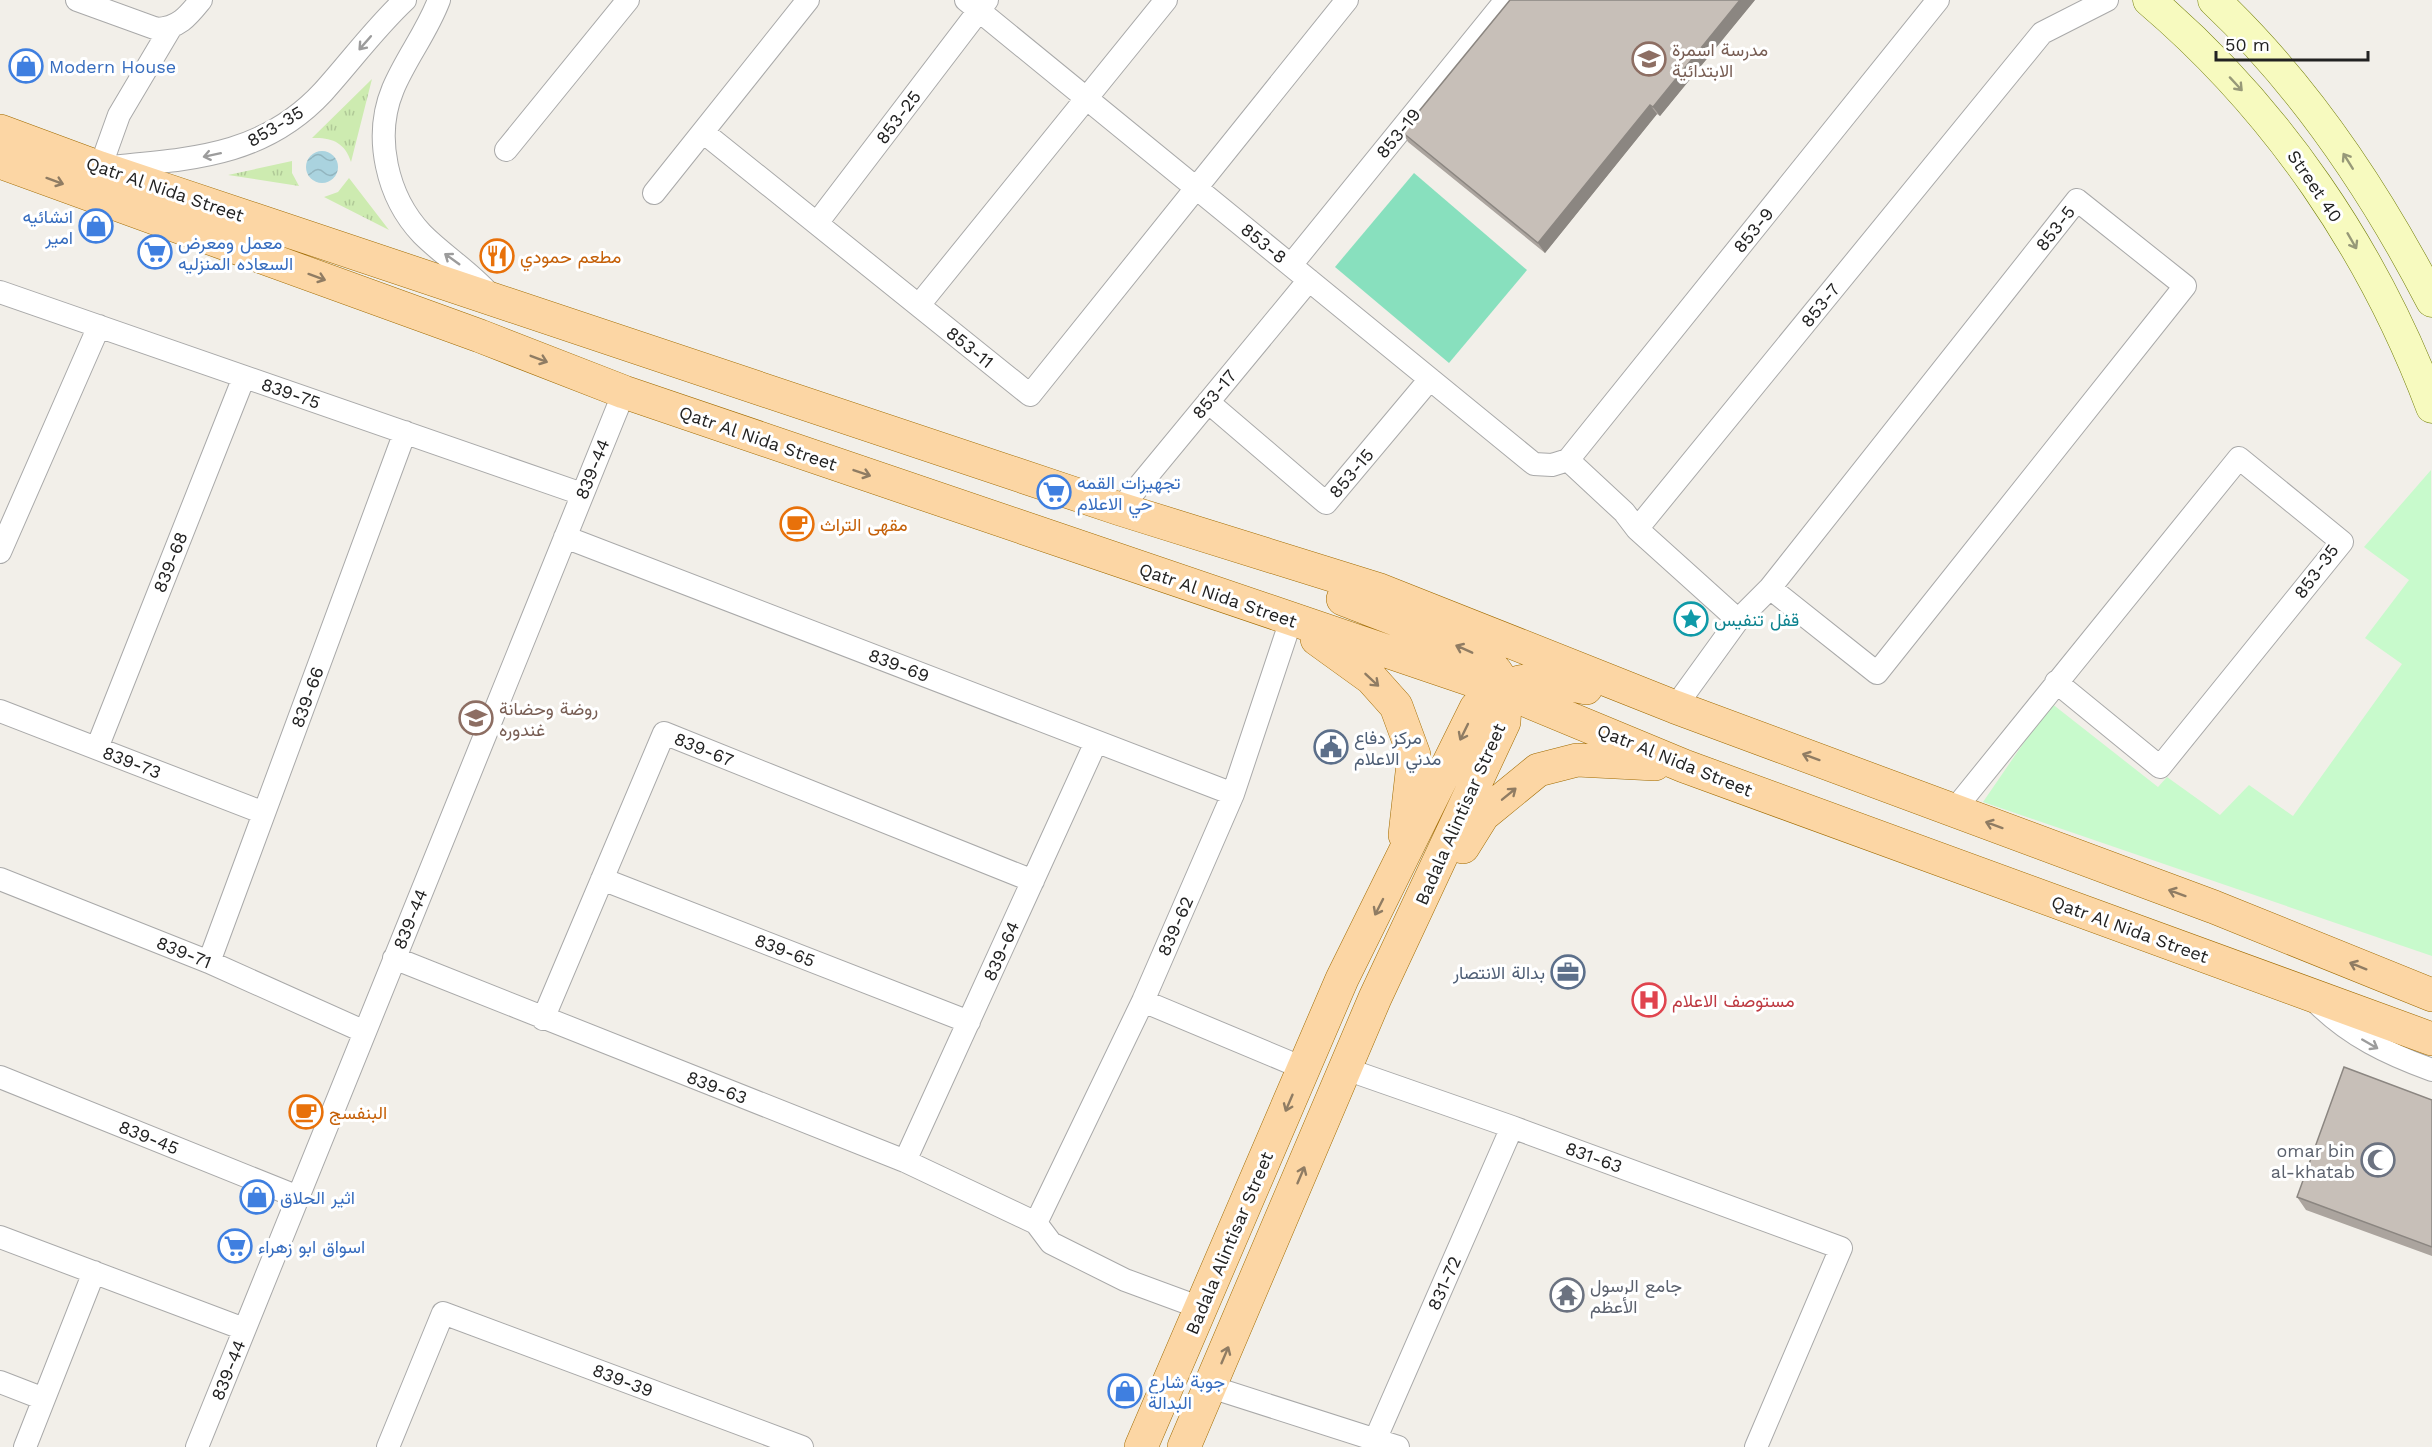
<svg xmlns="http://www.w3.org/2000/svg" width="2432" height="1447" viewBox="0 0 2432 1447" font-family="'Work Sans',Vazirmatn,sans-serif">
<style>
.grass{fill:url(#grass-tufts)}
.park{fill:#c8facc}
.pitch{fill:#88e0be}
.water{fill:url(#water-waves)}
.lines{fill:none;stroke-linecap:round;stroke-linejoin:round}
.minor-casing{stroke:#a9a9a9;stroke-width:24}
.secondary-casing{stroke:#707d05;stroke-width:33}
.primary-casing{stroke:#a06b00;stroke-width:34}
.minor{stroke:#fff;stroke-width:22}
.secondary{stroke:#f7fabf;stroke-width:32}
.primary{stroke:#fcd6a4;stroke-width:33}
.wall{fill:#aba49e}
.shaded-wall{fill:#8b8681}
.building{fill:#c7bfb8;stroke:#8b8681;stroke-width:1.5}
.oneway{stroke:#9c9c9c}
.oneway2{stroke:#979978}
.oneway3{stroke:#8f7c63}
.labels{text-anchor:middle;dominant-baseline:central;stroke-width:6;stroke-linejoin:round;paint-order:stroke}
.education-label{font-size:18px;fill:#785e54;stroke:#fff;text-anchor:start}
.shop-label{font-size:18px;fill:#366cbe;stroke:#fff;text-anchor:start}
.street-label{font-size:18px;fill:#222;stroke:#fff}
.food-label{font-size:18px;fill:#c56008;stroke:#fff;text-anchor:start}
.culture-label{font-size:18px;fill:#0d838f;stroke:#fff;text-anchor:start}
.service-label{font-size:18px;fill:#4e5e75;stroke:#fff;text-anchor:start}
.health-label{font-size:18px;fill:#be3a42;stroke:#fff;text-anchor:start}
.worship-label{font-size:18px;fill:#5b616d;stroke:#fff;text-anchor:end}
</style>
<defs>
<pattern id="grass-tufts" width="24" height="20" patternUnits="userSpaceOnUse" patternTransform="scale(1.5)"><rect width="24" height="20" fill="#cdebb0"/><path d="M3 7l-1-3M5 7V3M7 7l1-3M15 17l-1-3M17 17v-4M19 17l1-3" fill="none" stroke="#b0c997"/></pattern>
<pattern id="water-waves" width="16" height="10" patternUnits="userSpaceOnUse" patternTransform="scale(1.5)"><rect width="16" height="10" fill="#aad3df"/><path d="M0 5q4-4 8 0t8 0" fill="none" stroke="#92b5bf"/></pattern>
</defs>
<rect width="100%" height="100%" fill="#f2efe9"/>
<path class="grass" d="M372,79L351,162C345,142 331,137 312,138Z
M292,161V173L299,186L228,175Z
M349,178L389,230L324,197L338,192Z"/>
<path class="park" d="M2431,470L2432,956L1983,802L2051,703L2158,787L2167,777L2220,815L2249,785L2293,816L2402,664L2365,638L2409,580L2364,547Z"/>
<path class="pitch" d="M1414,173L1527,270L1449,363L1335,267Z"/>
<path class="water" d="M306 167a16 16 0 1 1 32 0a16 16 0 1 1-32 0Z"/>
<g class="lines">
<defs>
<path id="minor" d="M77,0L157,29C179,28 188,16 201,0
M439,0C427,32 406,58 393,89C373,137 387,197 422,234C445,257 472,273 493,298
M966,0L1534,464L1552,465L1568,460
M170,29L119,115L100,168C185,159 261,159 323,92C351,61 375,28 405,0
M703,132L1030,395L1347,0
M506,150L628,0
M654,193L808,0
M2077,200L2185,286L1877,673L1770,588Z
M817,223L987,0
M1291,265L1506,0
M0,292L582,494
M919,305L1166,0
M1208,402L1326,503L1430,379
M1568,460L1938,0
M1568,460L1624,512L1637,529
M1120,509L1309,280
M565,537L1233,794
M0,552L99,326
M1770,588L1738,620L1637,529L2042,33L2107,0
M1675,707L1738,620
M0,711L264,813
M97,748L244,377
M1954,810L2239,458L2342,542L2160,767L2056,682
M0,879L209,962L365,1032
M602,879L969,1022
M394,958L905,1161L1036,1223L1051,1243L1125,1280L1201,1308
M209,962L405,432
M1143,1001L1303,1068
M2316,1002C2350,1036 2388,1054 2432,1070
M543,1019L664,733L1033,881
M1346,1069L1512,1127L1841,1248L1756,1447
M0,1077L298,1197
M905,1161L1096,742
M1036,1223L1143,1001L1233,794L1291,620
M0,1237L244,1329
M0,1382L44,1399
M1211,1387L1398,1447
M25,1447L94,1272
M197,1447L624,392
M388,1447L443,1313L802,1447
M1372,1447L1512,1127"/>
<path id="secondary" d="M2149,0C2277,109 2373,250 2432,407
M2214,0C2304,85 2375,191 2432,301"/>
<path id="primary" d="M0,131L100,168L1120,509L1380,590L1675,707L2214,907L2432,995
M0,162L480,336L624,392L1501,690L1684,766L2432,1039
M1317,639L1371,678L1396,706L1414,755L1405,835
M1463,847L1483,815L1538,770L1577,760L1655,764
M1141,1447L1342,979L1476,708C1511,672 1542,678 1586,688
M1184,1447L1375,998L1504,722C1505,708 1505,684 1496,672C1477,646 1377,613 1343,599"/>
</defs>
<use href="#minor" class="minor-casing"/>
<use href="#secondary" class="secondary-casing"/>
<use href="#primary" class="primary-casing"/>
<use href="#minor" class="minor"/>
<use href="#secondary" class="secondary"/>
<use href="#primary" class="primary"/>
</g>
<path class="wall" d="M1755,0L1660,116L1657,114L1545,253L1408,142L1402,132Z
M2432,1100V1256L2306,1210L2297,1197Z"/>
<path class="shaded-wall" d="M1740,0H1755L1660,116L1653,107Z
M1650,105L1657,114L1545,253L1538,243Z"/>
<path class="building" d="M1510,0H1740L1653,107L1650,105L1538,243L1402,132Z
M2344,1067L2432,1100V1247L2297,1197Z"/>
<defs><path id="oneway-shaft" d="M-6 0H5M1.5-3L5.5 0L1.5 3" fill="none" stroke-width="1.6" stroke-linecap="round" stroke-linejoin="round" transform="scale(1.5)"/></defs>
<g class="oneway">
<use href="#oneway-shaft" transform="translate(365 43) rotate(131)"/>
<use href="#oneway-shaft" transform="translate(212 155) rotate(168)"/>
<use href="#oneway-shaft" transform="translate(452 259) rotate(-144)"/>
<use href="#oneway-shaft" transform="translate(2370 1044) rotate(30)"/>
</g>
<g class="oneway2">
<use href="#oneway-shaft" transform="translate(2236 84) rotate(47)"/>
<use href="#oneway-shaft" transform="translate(2348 161) rotate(-122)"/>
<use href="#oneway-shaft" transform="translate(2352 241) rotate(60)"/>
</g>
<g class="oneway3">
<use href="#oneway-shaft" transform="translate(55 181) rotate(20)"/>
<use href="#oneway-shaft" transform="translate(317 277) rotate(20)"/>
<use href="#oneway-shaft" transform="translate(539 359) rotate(21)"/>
<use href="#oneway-shaft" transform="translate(862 473) rotate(19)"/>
<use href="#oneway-shaft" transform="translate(1464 649) rotate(-156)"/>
<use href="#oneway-shaft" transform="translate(1372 680) rotate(43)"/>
<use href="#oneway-shaft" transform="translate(1464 732) rotate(116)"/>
<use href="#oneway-shaft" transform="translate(1811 757) rotate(-160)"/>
<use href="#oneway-shaft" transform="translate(1509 794) rotate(-39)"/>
<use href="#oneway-shaft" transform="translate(1994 825) rotate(-160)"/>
<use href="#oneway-shaft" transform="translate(2177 893) rotate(-160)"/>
<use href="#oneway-shaft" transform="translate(1379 907) rotate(117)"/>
<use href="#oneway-shaft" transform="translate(2358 966) rotate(-158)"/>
<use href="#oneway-shaft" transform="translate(1289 1103) rotate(113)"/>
<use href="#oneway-shaft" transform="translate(1301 1175) rotate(-67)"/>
<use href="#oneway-shaft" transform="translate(1225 1355) rotate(-67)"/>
</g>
<defs>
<symbol id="school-ring" viewBox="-11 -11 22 22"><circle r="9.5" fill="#fff" stroke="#8d6e63" stroke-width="1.5"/><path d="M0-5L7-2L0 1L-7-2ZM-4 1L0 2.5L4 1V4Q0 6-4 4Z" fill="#8d6e63"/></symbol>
<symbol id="shop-ring" viewBox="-11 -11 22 22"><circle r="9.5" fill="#fff" stroke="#3f7fe0" stroke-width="1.5"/><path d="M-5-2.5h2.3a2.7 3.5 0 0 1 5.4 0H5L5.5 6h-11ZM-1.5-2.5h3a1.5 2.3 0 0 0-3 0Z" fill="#3f7fe0"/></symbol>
<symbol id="supermarket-ring" viewBox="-11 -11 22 22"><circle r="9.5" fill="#fff" stroke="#3f7fe0" stroke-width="1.5"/><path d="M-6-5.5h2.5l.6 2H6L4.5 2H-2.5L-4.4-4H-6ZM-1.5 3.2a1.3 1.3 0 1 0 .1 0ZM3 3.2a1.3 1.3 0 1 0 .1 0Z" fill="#3f7fe0"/></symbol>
<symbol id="restaurant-ring" viewBox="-11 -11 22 22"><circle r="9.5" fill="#fff" stroke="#e8710a" stroke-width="1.5"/><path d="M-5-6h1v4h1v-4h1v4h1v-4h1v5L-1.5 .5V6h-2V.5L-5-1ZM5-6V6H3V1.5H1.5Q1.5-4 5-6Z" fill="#e8710a"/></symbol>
<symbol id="cafe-ring" viewBox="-11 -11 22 22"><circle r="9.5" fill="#fff" stroke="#e8710a" stroke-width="1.5"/><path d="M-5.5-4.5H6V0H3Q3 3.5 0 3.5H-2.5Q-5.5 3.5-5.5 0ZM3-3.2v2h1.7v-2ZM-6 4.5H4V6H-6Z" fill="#e8710a"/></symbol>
<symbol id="sight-ring" viewBox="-11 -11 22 22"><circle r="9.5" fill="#fff" stroke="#0f9aa8" stroke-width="1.5"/><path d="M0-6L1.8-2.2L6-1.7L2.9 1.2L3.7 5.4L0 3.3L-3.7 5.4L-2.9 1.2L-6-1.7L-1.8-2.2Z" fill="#0f9aa8"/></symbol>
<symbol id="civic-ring" viewBox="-11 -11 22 22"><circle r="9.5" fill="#fff" stroke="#5c6f8a" stroke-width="1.5"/><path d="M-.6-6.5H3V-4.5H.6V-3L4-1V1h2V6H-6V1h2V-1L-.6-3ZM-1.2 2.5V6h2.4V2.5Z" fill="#5c6f8a"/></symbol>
<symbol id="office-ring" viewBox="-11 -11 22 22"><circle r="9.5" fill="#fff" stroke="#5c6f8a" stroke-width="1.5"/><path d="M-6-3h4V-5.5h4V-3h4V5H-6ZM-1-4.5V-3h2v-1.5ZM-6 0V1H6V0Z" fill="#5c6f8a"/></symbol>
<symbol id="hospital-ring" viewBox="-11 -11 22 22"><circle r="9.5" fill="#fff" stroke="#e0444e" stroke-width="1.5"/><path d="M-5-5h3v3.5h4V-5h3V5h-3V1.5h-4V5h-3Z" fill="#e0444e"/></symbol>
<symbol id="mosque-ring" viewBox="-11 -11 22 22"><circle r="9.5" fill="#fff" stroke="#6b7280" stroke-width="1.5"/><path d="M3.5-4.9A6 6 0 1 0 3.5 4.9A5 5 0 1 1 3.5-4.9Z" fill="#6b7280"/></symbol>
<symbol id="temple-ring" viewBox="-11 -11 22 22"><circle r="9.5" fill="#fff" stroke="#6b7280" stroke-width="1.5"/><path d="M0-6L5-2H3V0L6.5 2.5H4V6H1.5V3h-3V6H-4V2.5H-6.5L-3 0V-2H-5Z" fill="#6b7280"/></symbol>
</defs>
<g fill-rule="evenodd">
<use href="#school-ring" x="1630" y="40" width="38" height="38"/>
<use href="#shop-ring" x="7" y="47" width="38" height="38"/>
<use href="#shop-ring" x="77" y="207" width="38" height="38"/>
<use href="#supermarket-ring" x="136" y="233" width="38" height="38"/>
<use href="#restaurant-ring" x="478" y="237" width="38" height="38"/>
<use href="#supermarket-ring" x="1035" y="473" width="38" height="38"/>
<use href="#cafe-ring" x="778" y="505" width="38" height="38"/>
<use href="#sight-ring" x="1672" y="600" width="38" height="38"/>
<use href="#school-ring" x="457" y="699" width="38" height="38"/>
<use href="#civic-ring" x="1312" y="728" width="38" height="38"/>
<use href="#office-ring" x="1549" y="953" width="38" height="38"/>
<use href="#hospital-ring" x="1630" y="981" width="38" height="38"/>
<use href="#cafe-ring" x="287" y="1093" width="38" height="38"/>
<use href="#mosque-ring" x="2359" y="1141" width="38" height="38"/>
<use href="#shop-ring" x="238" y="1178" width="38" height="38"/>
<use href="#supermarket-ring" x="216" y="1227" width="38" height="38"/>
<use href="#temple-ring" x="1548" y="1276" width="38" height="38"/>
<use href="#shop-ring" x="1106" y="1372" width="38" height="38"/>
</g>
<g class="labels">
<g class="education-label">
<text x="1672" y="49">مدرسة اسمرة<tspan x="1672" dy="21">الابتدائية</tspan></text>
<text x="499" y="708">روضة وحضانة<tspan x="499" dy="21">غندوره</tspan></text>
</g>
<g class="shop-label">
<text x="49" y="66">Modern House</text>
<text x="73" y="216" text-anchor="end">انشائيه<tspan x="73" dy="21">امير</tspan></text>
<text x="178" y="242">معمل ومعرض<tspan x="178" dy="21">السعاده المنزليه</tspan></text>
<text x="1077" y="482">تجهيزات القمه<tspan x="1077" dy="21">حي الاعلام</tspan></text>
<text x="280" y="1197">اثير الحلاق</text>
<text x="258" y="1246">اسواق ابو زهراء</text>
<text x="1148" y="1381">جوبة شارع<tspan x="1148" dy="21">البدالة</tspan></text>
</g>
<g class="street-label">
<text transform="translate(898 117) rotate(-53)">853-25</text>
<text transform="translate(275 126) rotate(-31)">853-35</text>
<text transform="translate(1398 133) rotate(-51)">853-19</text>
<text transform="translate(2315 186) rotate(56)">Street 40</text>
<text transform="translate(165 189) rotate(19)">Qatr Al Nida Street</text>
<text transform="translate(2055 228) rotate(-52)">853-5</text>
<text transform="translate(1753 230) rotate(-51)">853-9</text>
<text transform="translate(1264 243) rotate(39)">853-8</text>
<text transform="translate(1820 305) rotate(-51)">853-7</text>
<text transform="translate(970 347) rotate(39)">853-11</text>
<text transform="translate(291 393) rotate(19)">839-75</text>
<text transform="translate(1214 394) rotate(-50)">853-17</text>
<text transform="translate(758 438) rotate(19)">Qatr Al Nida Street</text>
<text transform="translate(592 469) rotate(-68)">839-44</text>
<text transform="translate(1351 473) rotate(-50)">853-15</text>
<text transform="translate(170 562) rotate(-68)">839-68</text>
<text transform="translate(2316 571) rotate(-54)">853-35</text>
<text transform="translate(1218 595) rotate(19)">Qatr Al Nida Street</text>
<text transform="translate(899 665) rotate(21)">839-69</text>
<text transform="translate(307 697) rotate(-70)">839-66</text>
<text transform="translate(704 749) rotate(22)">839-67</text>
<text transform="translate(1675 760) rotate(22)">Qatr Al Nida Street</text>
<text transform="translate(132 762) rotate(21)">839-73</text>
<text transform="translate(1460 814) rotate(-66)">Badala Alintisar Street</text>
<text transform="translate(410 919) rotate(-68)">839-44</text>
<text transform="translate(1175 926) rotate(-66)">839-62</text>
<text transform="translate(2130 929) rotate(20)">Qatr Al Nida Street</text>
<text transform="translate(785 950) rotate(21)">839-65</text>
<text transform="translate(1001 951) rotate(-66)">839-64</text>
<text transform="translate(184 952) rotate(22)">839-71</text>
<text transform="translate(717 1087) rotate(21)">839-63</text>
<text transform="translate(149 1137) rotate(22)">839-45</text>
<text transform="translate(1594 1157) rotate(20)">831-63</text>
<text transform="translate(1229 1243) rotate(-67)">Badala Alintisar Street</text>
<text transform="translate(1444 1283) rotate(-66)">831-72</text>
<text transform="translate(228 1370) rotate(-68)">839-44</text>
<text transform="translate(623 1380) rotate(21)">839-39</text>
</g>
<g class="food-label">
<text x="520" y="256">مطعم حمودي</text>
<text x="820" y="524">مقهى التراث</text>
<text x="329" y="1112">البنفسج</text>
</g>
<g class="culture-label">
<text x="1714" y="619">قفل تنفيس</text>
</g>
<g class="service-label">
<text x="1354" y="737">مركز دفاع<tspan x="1354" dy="21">مدني الاعلام</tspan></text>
<text x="1545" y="972" text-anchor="end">بدالة الانتصار</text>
</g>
<g class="health-label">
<text x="1672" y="1000">مستوصف الاعلام</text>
</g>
<g class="worship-label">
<text x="2355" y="1150">omar bin<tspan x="2355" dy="21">al-khatab</tspan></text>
<text x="1590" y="1285" text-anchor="start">جامع الرسول<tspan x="1590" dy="21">الأعظم</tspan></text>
</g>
</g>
<path d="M2216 51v9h152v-9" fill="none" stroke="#222222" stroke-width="3"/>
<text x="2225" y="51" font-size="18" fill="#222222" stroke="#ffffff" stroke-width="4.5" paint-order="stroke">50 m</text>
</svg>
